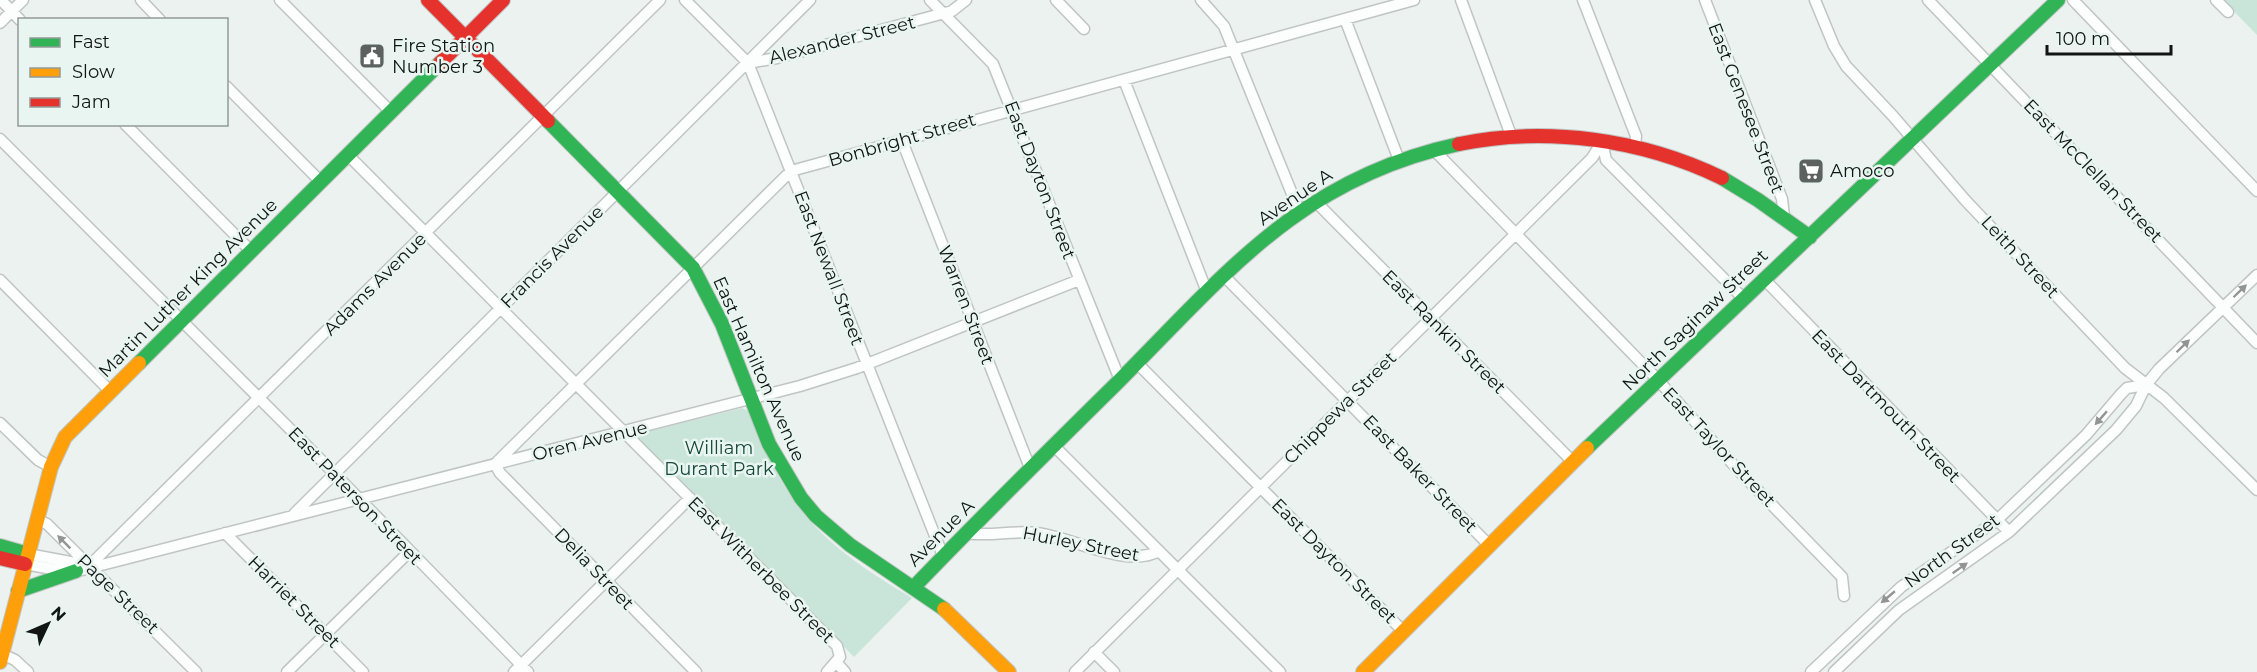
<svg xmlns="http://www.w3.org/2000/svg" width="2257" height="672" viewBox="0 0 2257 672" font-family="Montserrat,sans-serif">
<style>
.green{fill:#c9e5da}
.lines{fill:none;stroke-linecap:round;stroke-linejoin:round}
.street-casing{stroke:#c0c5c4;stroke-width:13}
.fast-casing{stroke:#c0c5c4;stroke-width:16}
.slow-casing{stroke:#c0c5c4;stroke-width:16}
.jam-casing{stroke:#c0c5c4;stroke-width:16}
.street{stroke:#fcfdfd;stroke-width:10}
.fast{stroke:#30b455;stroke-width:14}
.slow{stroke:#ff9f0a;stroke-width:14}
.jam{stroke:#e5322d;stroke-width:14}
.oneway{fill:#929594}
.labels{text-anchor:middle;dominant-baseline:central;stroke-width:5;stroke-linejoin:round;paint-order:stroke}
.street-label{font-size:18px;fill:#111513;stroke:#e8f5f0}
.poi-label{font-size:18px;fill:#111513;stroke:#e8f5f0;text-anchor:start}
.park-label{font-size:18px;fill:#17483a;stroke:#e8f5f0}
</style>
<rect width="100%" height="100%" fill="#ebf2ef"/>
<path class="green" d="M2223,0H2257V35Z
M742,408L748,411C788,511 820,543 912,598L854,657L637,437L640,433Z"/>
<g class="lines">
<defs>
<path id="street" d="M1,0L20,20
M141,0L160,20
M280,0L391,112
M685,0L748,63L943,556
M930,0L993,64L1120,380
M1056,0L1084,29
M1201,0L1224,26L1299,211
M1461,0L1512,138
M1583,0L1636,136L1635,147
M1705,0L1782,199L1784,216
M1815,0L1834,46L1846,66L1893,116L1966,201L2125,368L2164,398L2257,490
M1928,0L2257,343
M2073,0L2257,191
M2216,0L2228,12
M1345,19L1399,160
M0,23L23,0
M748,63L777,58L952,11L966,0
M1124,80L1207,292
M226,86L320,181
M125,124L251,251
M0,139L335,474L528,672
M902,141L1030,468
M1602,142L1606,160L1743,298
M1433,149L1658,380L1739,471L1842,577L1844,596
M348,155L837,646L840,657L827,672
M1315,201L1573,462
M1224,276L1488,544
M1764,279L2009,532
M0,280L110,391
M1137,363L1403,631
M0,423L38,460L51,467
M1054,446L1280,672
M294,514L810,0
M37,519L47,524L196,672
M225,533L363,672
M967,533C990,537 1013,530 1037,533C1072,537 1126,569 1159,551
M28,554L86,565
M25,564L52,569L82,570L800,386L857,368L1079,280
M89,566L660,0
M1094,652L1114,672
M2,654L15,660L28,672
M837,663L845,672
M287,672L409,552
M514,672L690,498
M696,672L500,473L495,464L791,171L1414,0
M1075,672L1592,158L1602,142
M1811,672L1901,587L1997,520L2086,435L2121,394L2127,388L2146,385
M1834,672L1899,610L2009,532L2116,430L2136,406L2146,385L2159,369L2257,275"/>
<path id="fast" d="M548,121L693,268L722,324L769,444L801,498L816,516L850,545L944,609
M1722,178L1758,200L1810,237
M139,363L440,63
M1587,448L2058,0
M0,546L28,554
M913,588C979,519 1047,452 1115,385C1225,275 1298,179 1459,144
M18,591L76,571"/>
<path id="slow" d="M944,609L1009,672
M0,662L51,467L65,437L139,363
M1363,672L1587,448"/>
<path id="jam" d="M428,0L548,121
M440,63L503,0
M1459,144C1546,126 1642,139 1722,178
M0,558L25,564"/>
</defs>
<use href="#street" class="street-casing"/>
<use href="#fast" class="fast-casing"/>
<use href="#slow" class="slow-casing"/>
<use href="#jam" class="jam-casing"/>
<use href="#street" class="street"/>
<use href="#fast" class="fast"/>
<use href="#slow" class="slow"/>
<use href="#jam" class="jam"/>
</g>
<defs><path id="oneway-solid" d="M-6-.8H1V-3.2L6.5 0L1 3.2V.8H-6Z" transform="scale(1.5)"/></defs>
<g class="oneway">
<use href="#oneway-solid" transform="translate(2240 291) rotate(-44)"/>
<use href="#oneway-solid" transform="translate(2183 346) rotate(-44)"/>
<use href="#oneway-solid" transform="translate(2101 418) rotate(131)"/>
<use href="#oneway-solid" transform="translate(64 542) rotate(-135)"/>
<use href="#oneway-solid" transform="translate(1960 568) rotate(-35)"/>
<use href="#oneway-solid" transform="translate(1888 597) rotate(140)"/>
</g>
<defs>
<symbol id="civic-square" viewBox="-11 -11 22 22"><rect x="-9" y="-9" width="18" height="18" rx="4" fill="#5d6260" stroke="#e8f5f0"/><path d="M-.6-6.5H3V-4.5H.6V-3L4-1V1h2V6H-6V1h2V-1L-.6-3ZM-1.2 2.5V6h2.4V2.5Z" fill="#fff"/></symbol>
<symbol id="supermarket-square" viewBox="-11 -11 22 22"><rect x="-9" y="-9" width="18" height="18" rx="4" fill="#5d6260" stroke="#e8f5f0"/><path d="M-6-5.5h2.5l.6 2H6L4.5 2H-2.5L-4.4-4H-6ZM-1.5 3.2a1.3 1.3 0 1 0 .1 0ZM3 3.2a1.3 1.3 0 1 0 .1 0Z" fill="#fff"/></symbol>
</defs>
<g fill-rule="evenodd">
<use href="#civic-square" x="357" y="41" width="30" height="30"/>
<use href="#supermarket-square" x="1796" y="156" width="30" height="30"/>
</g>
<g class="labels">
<g class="street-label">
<text transform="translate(842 40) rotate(-14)">Alexander Street</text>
<text transform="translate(1746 108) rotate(69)">East Genesee Street</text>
<text transform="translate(902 140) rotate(-16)">Bonbright Street</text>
<text transform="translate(2093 171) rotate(46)">East McClellan Street</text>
<text transform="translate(1040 180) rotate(69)">East Dayton Street</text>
<text transform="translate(1295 197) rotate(-34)">Avenue A</text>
<text transform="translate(552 257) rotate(-45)">Francis Avenue</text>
<text transform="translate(2020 257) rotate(47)">Leith Street</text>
<text transform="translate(829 268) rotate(69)">East Newall Street</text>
<text transform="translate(375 284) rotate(-45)">Adams Avenue</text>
<text transform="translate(188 288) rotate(-45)">Martin Luther King Avenue</text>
<text transform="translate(966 305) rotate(69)">Warren Street</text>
<text transform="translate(1695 320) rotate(-44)">North Saginaw Street</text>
<text transform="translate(1444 332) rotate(45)">East Rankin Street</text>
<text transform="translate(759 369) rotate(66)">East Hamilton Avenue</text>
<text transform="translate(1886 406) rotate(46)">East Dartmouth Street</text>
<text transform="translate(1340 408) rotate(-45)">Chippewa Street</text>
<text transform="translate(590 441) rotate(-14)">Oren Avenue</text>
<text transform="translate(1719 447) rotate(47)">East Taylor Street</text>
<text transform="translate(1420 474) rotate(46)">East Baker Street</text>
<text transform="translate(355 496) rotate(46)">East Paterson Street</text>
<text transform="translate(941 533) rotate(-45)">Avenue A</text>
<text transform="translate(1081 544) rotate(11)">Hurley Street</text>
<text transform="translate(1952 551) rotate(-36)">North Street</text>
<text transform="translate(1334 561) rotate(45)">East Dayton Street</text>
<text transform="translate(594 569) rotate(46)">Delia Street</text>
<text transform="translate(761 570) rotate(45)">East Witherbee Street</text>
<text transform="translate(118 594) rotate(44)">Page Street</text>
<text transform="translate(294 602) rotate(45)">Harriet Street</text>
</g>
<g class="poi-label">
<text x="392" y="46">Fire Station<tspan x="392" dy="21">Number 3</tspan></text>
<text x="1830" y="171">Amoco</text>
</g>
<g class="park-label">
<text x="719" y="448">William<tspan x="719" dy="21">Durant Park</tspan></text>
</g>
</g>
<rect x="18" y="18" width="210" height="108" fill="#e8f5f0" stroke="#929b98" stroke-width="1.5"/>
<rect x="30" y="38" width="30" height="9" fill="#30b455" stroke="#929b98" stroke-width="1.5"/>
<text x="72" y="48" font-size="18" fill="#111513">Fast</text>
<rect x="30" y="68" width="30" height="9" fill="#ff9f0a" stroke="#929b98" stroke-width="1.5"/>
<text x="72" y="78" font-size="18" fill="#111513">Slow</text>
<rect x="30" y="98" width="30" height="9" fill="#e5322d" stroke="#929b98" stroke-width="1.5"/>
<text x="72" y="108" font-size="18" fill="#111513">Jam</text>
<g transform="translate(48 624) rotate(46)" stroke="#e8f5f0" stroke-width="4.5" paint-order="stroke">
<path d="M0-4.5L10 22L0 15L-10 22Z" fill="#111513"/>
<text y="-9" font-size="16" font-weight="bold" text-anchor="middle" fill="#111513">N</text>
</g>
<path d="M2047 45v9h124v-9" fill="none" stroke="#111513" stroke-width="3"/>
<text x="2056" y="45" font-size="18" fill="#111513" stroke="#e8f5f0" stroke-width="4.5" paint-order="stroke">100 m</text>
</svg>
